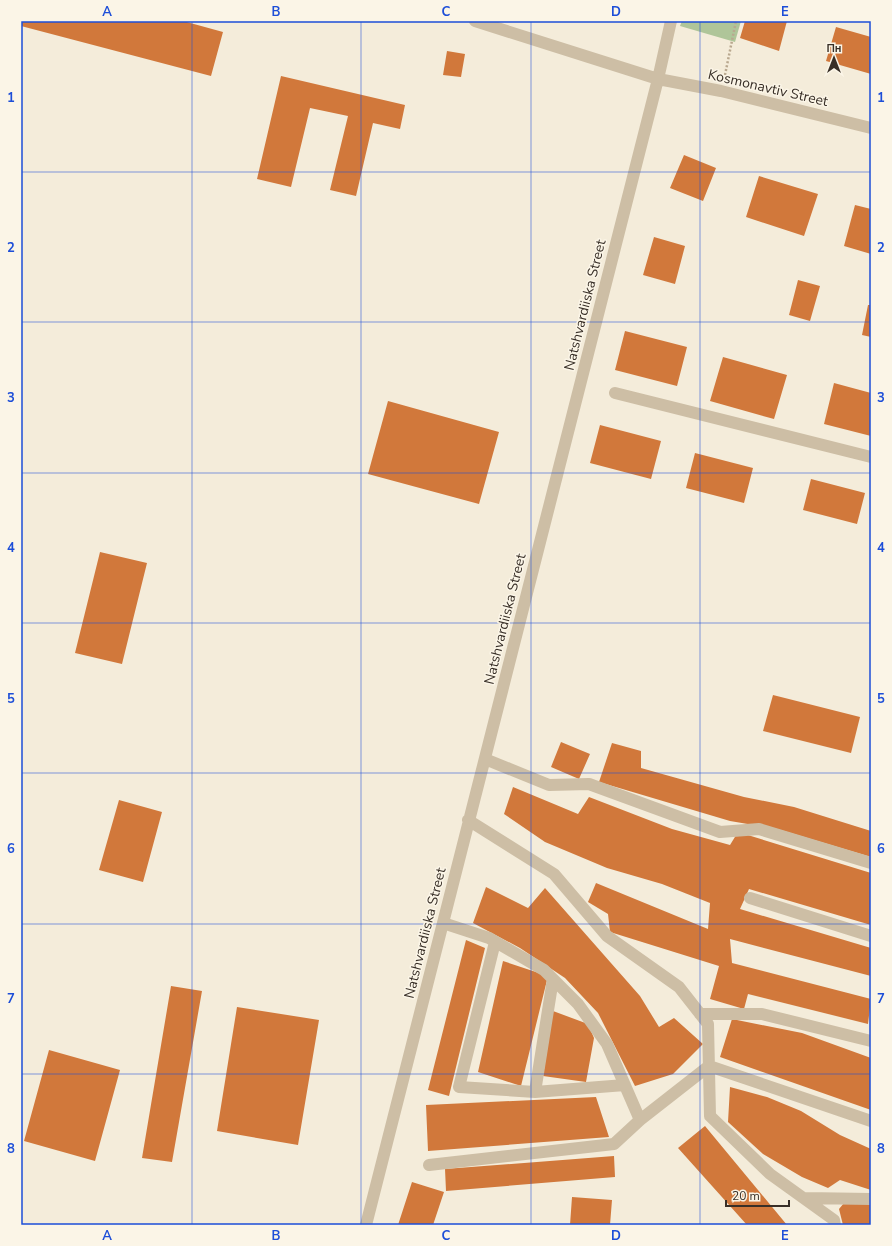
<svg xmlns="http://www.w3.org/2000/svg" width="892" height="1246" viewBox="0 0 892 1246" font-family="'Nunito Sans',sans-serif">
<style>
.green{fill:#afc599}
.building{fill:#d1783b}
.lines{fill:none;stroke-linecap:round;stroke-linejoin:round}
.path{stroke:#b9a88f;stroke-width:2.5;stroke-dasharray:2 2;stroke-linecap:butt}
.minor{stroke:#cdbea5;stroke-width:12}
.grid{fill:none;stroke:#1d4ed8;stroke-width:1;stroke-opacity:0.55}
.labels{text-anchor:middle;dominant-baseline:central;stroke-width:3;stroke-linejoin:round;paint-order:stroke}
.street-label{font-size:14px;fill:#382f27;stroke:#fbf5e7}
.neatline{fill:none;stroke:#1d4ed8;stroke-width:1.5}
.grid-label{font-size:13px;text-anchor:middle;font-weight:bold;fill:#1d4ed8}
</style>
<rect width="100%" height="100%" fill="#f4ecda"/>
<path class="green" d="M682,21H741L735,42L680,26Z"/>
<path class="building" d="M21,21H183L223,32L211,76L21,26Z
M745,21H787L779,51L740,38Z
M836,27L871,37V74L826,61Z
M447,51L465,54L461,77L443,75Z
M281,76L405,105L400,129L373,123L356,196L330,190L348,116L310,108L291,187L257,179Z
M684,155L716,168L703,201L670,188Z
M759,176L818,194L804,236L746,217Z
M855,205L871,209V254L844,246Z
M654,237L685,246L675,284L643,275Z
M798,280L820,286L810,321L789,315Z
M868,305H871V337L862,335Z
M625,331L687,347L677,386L615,370Z
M723,357L787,375L774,419L710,401Z
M834,383L871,393V436L824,424Z
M388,401L499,432L479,504L368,474Z
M600,425L661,441L651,479L590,463Z
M695,453L753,468L744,503L686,488Z
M811,479L865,493L857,524L803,510Z
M100,552L147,563L122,664L75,653Z
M773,695L860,717L851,753L763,731Z
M561,742L590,754L579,779L551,767Z
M612,743L641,751V768L744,797L794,807L871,831V857L777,829L730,821L599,782Z
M513,787L578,814L589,797L672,829L730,845L738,832L871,873V925L749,889L740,909L871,948V976L730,939L732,963L871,999L868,1024L748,994L744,1009L710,999L719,966L610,932L608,914L588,902L596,883L708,929L710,903L662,884L607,868L545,842L504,814Z
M119,800L162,812L143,882L99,870Z
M486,887L528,908L545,888L640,996L659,1027L674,1018L703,1044L673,1074L635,1086L598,1013L565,978L520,948L473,923Z
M466,940L485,948L449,1096L428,1090Z
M503,961L548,976L521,1086L478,1072Z
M171,986L202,991L172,1162L142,1158Z
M237,1007L319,1020L298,1145L217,1131Z
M553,1011L588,1024L594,1038L586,1082L543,1076Z
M732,1019L802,1033L871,1058V1110L720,1057Z
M49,1050L120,1070L95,1161L24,1141Z
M730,1087L767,1097L801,1111L840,1135L871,1149V1190L840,1180L828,1188L802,1177L763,1154L728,1122Z
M596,1097L609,1137L428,1151L426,1105Z
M705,1126L787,1225H747L678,1148Z
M614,1156L615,1177L446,1191L445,1169Z
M412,1182L444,1192L433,1225H398Z
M572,1197L612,1200L610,1225H570Z
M844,1203L871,1204V1225H843L839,1209Z"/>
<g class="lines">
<path class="path" d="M725,75L736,21"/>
<path class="minor" d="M475,21L658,79L721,91L871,128
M615,393L871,457
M485,759L549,785L589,784L720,832L759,829L871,863
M468,820L554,874L607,936L679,987L708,1024L710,1116L770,1174L834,1220L835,1225
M750,898L871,936
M443,923L489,938L544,970L578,1004L607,1044L640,1120L709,1066L871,1121
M495,942L459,1087L535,1092L625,1085
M700,1014H762L871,1041
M535,1092L553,979
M429,1165L614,1144L640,1120
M804,1198L871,1199
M366,1225L658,79L671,21"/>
</g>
<path class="grid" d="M192,21V1225M361,21V1225M531,21V1225M700,21V1225M21,172H871M21,322H871M21,473H871M21,623H871M21,773H871M21,924H871M21,1074H871"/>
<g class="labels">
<g class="street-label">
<text transform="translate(768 88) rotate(13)">Kosmonavtiv Street</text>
<text transform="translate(585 305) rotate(-76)">Natshvardiiska Street</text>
<text transform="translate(505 619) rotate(-76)">Natshvardiiska Street</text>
<text transform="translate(425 933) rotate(-76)">Natshvardiiska Street</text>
</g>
</g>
<rect width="892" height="1246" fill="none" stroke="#fbf5e7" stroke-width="44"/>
<g transform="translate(834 58)" stroke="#fbf5e7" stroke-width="3" paint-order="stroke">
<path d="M0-3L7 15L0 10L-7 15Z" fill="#382f27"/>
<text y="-6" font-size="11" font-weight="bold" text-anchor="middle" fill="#382f27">Пн</text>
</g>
<path d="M726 1200v6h63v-6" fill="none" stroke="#382f27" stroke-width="2"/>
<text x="732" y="1200" font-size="12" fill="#382f27" stroke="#fbf5e7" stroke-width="3" paint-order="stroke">20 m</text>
<rect x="22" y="22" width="848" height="1202" class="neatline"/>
<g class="grid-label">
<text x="107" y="16">A</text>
<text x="276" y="16">B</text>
<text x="446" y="16">C</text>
<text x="616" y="16">D</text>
<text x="785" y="16">E</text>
<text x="11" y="102">1</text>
<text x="881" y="102">1</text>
<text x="11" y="252">2</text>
<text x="881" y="252">2</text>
<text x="11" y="402">3</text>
<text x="881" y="402">3</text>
<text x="11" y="552">4</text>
<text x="881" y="552">4</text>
<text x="11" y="703">5</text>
<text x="881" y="703">5</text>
<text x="11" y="853">6</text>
<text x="881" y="853">6</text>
<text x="11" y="1003">7</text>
<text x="881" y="1003">7</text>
<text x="11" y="1153">8</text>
<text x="881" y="1153">8</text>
<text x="107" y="1240">A</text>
<text x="276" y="1240">B</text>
<text x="446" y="1240">C</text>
<text x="616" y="1240">D</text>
<text x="785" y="1240">E</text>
</g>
</svg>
